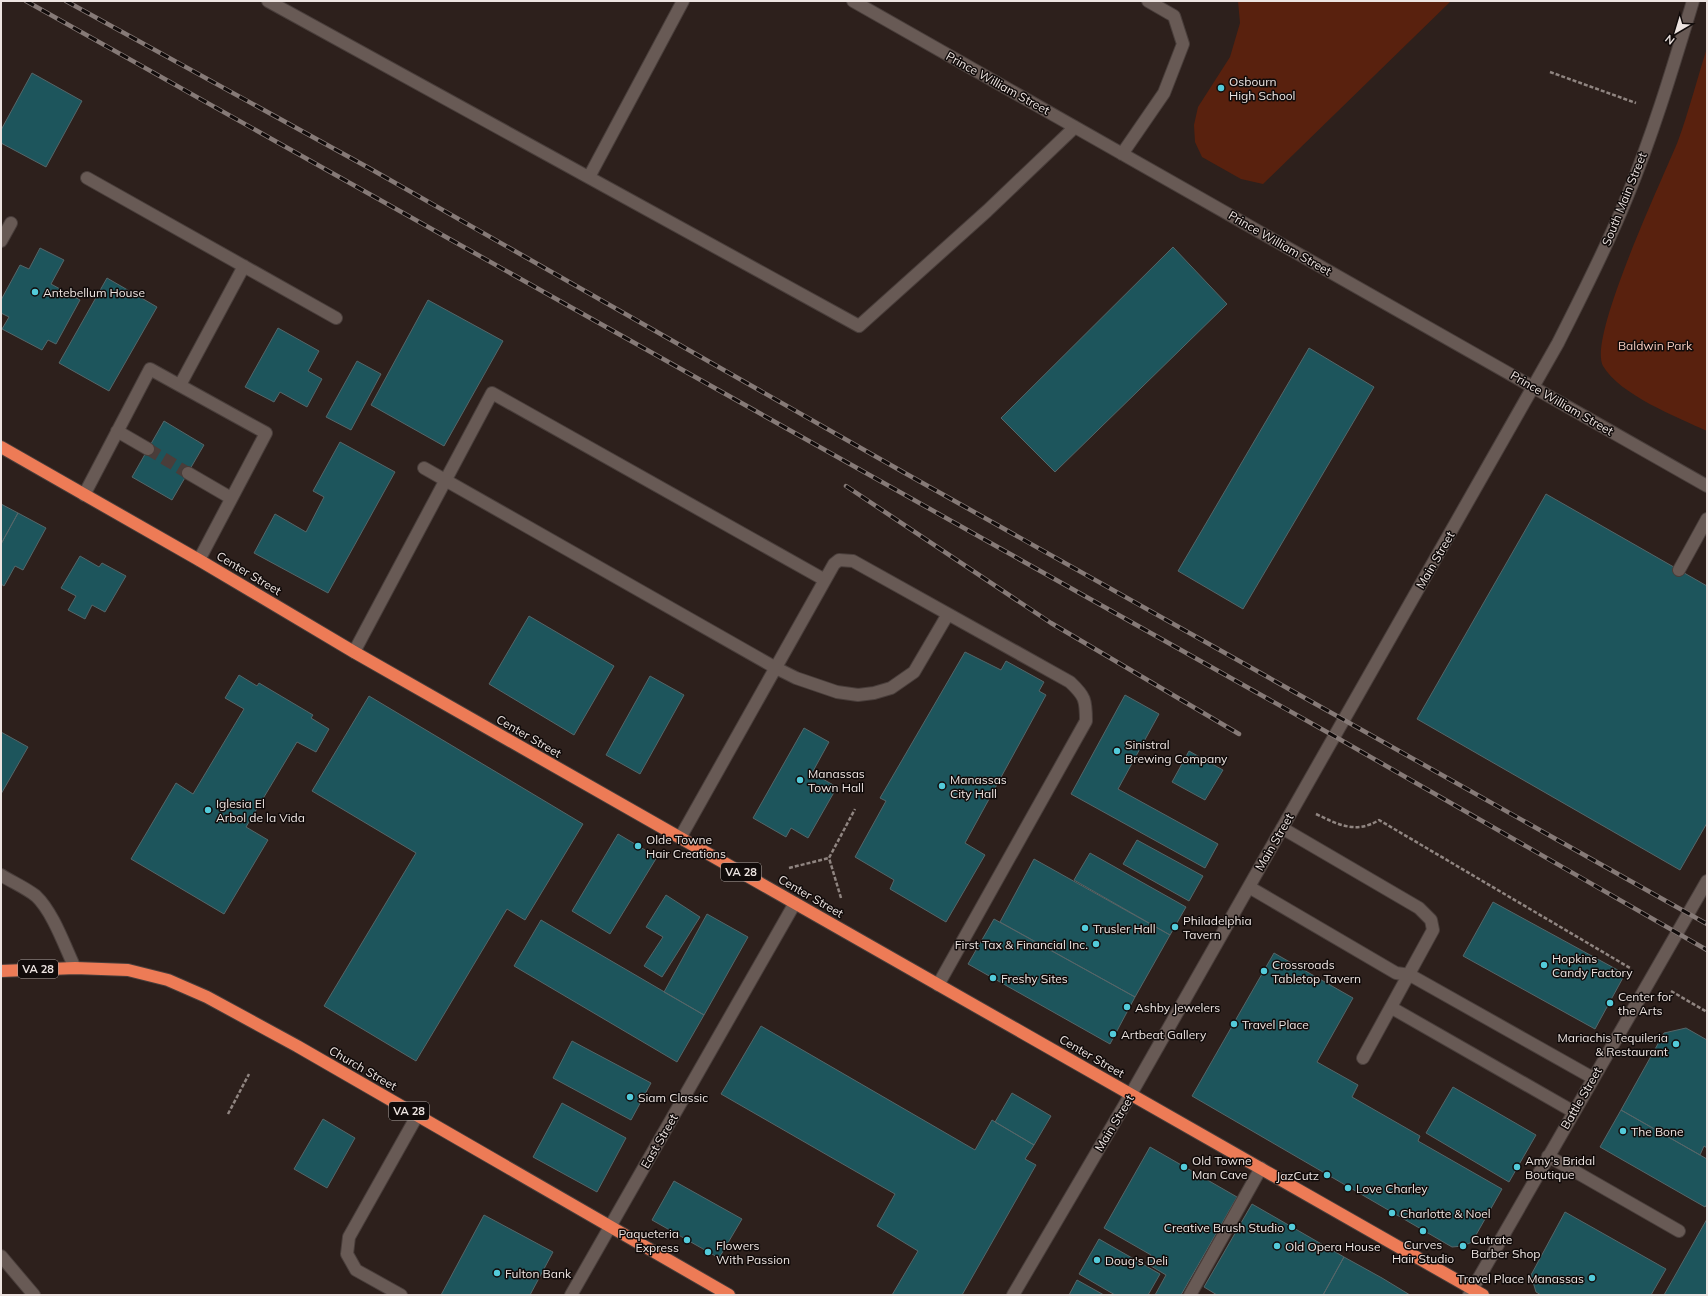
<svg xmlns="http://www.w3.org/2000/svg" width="1708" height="1296" viewBox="0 0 1708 1296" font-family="Mulish,sans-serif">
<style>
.green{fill:#59210e}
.building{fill:#1d555c;stroke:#556669}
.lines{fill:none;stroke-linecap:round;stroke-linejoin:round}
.minor-tunnel{stroke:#4a3d3a;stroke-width:12;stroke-dasharray:12 6;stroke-linecap:butt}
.minor-casing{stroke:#493e3b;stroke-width:14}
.highway-casing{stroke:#493e3b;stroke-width:14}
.path{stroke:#908581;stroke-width:2.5;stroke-dasharray:4 2;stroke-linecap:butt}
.minor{stroke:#685a55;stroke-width:12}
.highway{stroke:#ed7b56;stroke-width:12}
.rail-casing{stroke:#867a77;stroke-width:4.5}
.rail{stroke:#110b0a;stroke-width:3;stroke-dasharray:9;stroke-linecap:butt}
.poi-dot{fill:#53cbda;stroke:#110b0a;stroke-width:1.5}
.labels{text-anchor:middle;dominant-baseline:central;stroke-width:3;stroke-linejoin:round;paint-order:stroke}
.shield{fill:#110b0a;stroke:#aba3a0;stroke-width:1}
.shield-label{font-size:11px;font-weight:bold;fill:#ede4e1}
.poi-label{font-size:12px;fill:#ede4e1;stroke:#110b0a;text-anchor:start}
.street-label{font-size:12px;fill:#ede4e1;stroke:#110b0a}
.park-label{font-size:12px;fill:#f5cbbe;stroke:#110b0a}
</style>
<rect width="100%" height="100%" fill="#2d201c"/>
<path class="green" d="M1238,1H1451L1263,184L1241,179L1202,157L1195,142L1194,125L1198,107L1230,57L1240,23Z
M1707,48V431C1677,417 1620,395 1603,366C1587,338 1664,176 1678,141C1689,111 1697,79 1707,48Z"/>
<path class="building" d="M32,73L82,101L46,167L1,143V130Z
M1173,247L1227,304L1055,472L1001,418Z
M40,248L64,260L51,284L80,300L56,344L48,340L42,350L2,329L9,317L1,313V300L20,265L29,269Z
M107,278L157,307L109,391L59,363Z
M428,300L503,341L444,446L371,405Z
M278,328L319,351L308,371L322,379L307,407L280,392L274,402L245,387Z
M1309,348L1374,387L1243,609L1178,571Z
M357,361L381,374L351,430L326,417Z
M164,421L204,445L172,500L132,477Z
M340,442L395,472L328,593L254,553L275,514L306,532L324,497L313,491Z
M1546,494L1707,586V823L1680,870L1417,719Z
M1,504L18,513L1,544Z
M18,513L46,528L23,570L15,566L4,586L1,584V544Z
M80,556L99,567L102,563L126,576L105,612L92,605L85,619L68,610L76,596L61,588Z
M529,616L614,666L574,735L489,684Z
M965,652L1001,670L1006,661L1044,682L1039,691L1046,695L965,843L985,855L946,922L890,889L894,880L855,857L886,801L880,798Z
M239,675L257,686L259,683L313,715L311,718L329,729L316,752L297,742L246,827L268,840L224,914L131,859L176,783L193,794L244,709L225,698Z
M650,676L684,695L640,774L606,755Z
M1125,695L1159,714L1118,789L1218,844L1205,868L1071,794Z
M369,696L583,824L525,920L507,909L416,1061L324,1006L416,853L312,791Z
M804,728L829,742L812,773L837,787L808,838L791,828L786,837L753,818Z
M1,732L28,747L1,794Z
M1189,751L1223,770L1205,800L1172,782Z
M618,834L657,857L610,934L572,911Z
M1137,840L1203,876L1189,901L1123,864Z
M1090,853L1186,907L1170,935L1074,880Z
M1034,859L1170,935L1135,997L1000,922Z
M666,895L700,917L662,977L644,966L663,937L646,927Z
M1493,902L1625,974L1595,1029L1463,956Z
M707,914L748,937L704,1015L664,992Z
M994,919L1135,997L1110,1044L968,964Z
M541,920L704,1015L677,1062L514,966Z
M1274,953L1353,998L1317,1062L1358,1085L1352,1097L1420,1136L1418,1141L1502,1189L1472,1242L1463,1246L1452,1247L1192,1096Z
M761,1026L975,1150L992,1120L1034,1145L1025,1159L1036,1165L962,1295H892L918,1251L877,1226L895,1194L721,1094Z
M1686,1028L1707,1040V1148L1704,1146L1700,1155L1621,1110L1664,1033Z
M572,1041L651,1083L631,1120L553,1078Z
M1453,1087L1536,1135L1509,1182L1426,1133Z
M1012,1093L1051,1116L1034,1145L995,1122Z
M562,1103L626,1138L597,1192L533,1157Z
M1621,1110L1707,1159V1204L1705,1207L1600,1147Z
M323,1119L355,1138L327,1188L294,1169Z
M1150,1147L1237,1197L1181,1295H1155L1166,1275L1146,1263L1151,1255L1104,1228Z
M674,1181L742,1219L719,1258L652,1220Z
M1252,1204L1344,1257L1323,1295H1217L1204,1287Z
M1565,1212L1666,1269L1651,1295H1541L1536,1292L1531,1275Z
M484,1215L553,1252L530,1295H441Z
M1707,1219V1295H1664Z
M1099,1239L1160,1274L1148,1295H1115L1079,1274Z
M1344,1257L1382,1278L1410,1295H1323Z
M1077,1280L1104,1295H1069Z"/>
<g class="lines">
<path class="minor-tunnel" d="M148,449L188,473"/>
<defs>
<path id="minor" d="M268,1L859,326L987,211L1075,127
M853,1L1707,486
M1122,154L1164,93L1183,44L1174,16L1148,1
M589,177L683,1
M87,178L336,318
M1,241L11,223
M180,385L244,266
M117,431L148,449
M424,468L776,668L796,678L837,692L858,695L874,693L891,688L914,672L948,614
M188,473L231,498
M84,495L150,369L266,433L199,560
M1679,570L1707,519
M354,652L492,393L825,580
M1282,828L1419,908L1431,920L1433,930L1363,1058
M680,838L834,564L839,560L853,561L1070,682C1085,696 1086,700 1086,721L938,985
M1,875C12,882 26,888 36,896C53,912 65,947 75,968
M1249,887L1396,973L1410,975L1593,1078
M1392,1008L1574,1112
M1548,1156L1679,1231
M1,1256L34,1295
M401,1295L356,1270L347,1254L349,1237L417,1116
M571,1295L795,903
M1013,1295L1131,1094L1558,343C1582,295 1607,247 1627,197C1653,134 1673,67 1693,1
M1190,1295L1261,1168
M1469,1295L1707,881"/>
<path id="highway" d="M1,447L199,560L354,652L1483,1295
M1,971L75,968L128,970L168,980L207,997L297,1046L729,1295"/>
</defs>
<use href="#minor" class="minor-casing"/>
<use href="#highway" class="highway-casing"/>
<path class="path" d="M1550,72L1636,103
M1316,814C1339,825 1356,834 1379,820L1630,968
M789,868L829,858
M841,898L829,858L855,809
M1671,991L1707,1012
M228,1114L249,1074"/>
<use href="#minor" class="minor"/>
<use href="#highway" class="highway"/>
<defs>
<path id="rail" d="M26,1L1334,736L1707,950
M66,1L369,168L903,472L1707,924
M846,486L1051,623L1239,734"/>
</defs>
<use href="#rail" class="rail-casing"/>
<use href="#rail" class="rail"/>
</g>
<g class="poi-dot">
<circle cx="1221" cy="88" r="4"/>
<circle cx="35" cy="292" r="4"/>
<circle cx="1117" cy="751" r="4"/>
<circle cx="800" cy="780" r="4"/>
<circle cx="942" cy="786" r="4"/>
<circle cx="208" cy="810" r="4"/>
<circle cx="638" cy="846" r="4"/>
<circle cx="1175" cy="927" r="4"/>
<circle cx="1085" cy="928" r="4"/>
<circle cx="1096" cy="944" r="4"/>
<circle cx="1544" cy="965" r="4"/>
<circle cx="1264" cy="971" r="4"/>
<circle cx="993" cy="978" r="4"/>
<circle cx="1610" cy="1003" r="4"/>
<circle cx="1127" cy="1007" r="4"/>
<circle cx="1234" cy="1024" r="4"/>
<circle cx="1113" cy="1034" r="4"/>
<circle cx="1676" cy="1044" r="4"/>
<circle cx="630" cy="1097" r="4"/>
<circle cx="1623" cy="1131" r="4"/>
<circle cx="1184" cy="1167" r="4"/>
<circle cx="1517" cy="1167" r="4"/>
<circle cx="1327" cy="1175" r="4"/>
<circle cx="1348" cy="1188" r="4"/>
<circle cx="1392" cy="1213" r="4"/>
<circle cx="1292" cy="1227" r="4"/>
<circle cx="1423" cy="1231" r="4"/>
<circle cx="687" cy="1240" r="4"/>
<circle cx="1277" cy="1246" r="4"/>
<circle cx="1463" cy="1246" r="4"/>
<circle cx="708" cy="1252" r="4"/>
<circle cx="1097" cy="1260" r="4"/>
<circle cx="497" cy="1273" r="4"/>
<circle cx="1592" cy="1278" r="4"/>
</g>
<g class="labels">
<g class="shield">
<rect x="721" y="863" width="40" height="18" rx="3"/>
<rect x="18" y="960" width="40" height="18" rx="3"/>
<rect x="389" y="1102" width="40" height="18" rx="3"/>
</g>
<g class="shield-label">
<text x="741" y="872">VA 28</text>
<text x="38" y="969">VA 28</text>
<text x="409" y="1111">VA 28</text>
</g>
<g class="poi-label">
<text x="1229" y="81">Osbourn<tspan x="1229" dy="14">High School</tspan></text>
<text x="43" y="292">Antebellum House</text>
<text x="1125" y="744">Sinistral<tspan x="1125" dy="14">Brewing Company</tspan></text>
<text x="808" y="773">Manassas<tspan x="808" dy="14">Town Hall</tspan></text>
<text x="950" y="779">Manassas<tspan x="950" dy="14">City Hall</tspan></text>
<text x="216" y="803">Iglesia El<tspan x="216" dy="14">Arbol de la Vida</tspan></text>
<text x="646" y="839">Olde Towne<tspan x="646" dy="14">Hair Creations</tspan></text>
<text x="1183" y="920">Philadelphia<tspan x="1183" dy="14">Tavern</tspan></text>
<text x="1093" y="928">Trusler Hall</text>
<text x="1088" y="944" text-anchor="end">First Tax &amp; Financial Inc.</text>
<text x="1552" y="958">Hopkins<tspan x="1552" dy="14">Candy Factory</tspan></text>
<text x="1272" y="964">Crossroads<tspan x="1272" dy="14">Tabletop Tavern</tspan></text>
<text x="1001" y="978">Freshy Sites</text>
<text x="1618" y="996">Center for<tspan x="1618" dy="14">the Arts</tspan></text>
<text x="1135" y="1007">Ashby Jewelers</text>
<text x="1242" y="1024">Travel Place</text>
<text x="1121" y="1034">Artbeat Gallery</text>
<text x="1668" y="1037" text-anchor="end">Mariachis Tequileria<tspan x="1668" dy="14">&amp; Restaurant</tspan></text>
<text x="638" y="1097">Siam Classic</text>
<text x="1631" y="1131">The Bone</text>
<text x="1192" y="1160">Old Towne<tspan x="1192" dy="14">Man Cave</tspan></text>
<text x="1525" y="1160">Amy's Bridal<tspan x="1525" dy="14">Boutique</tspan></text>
<text x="1319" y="1175" text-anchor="end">JazCutz</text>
<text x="1356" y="1188">Love Charley</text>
<text x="1400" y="1213">Charlotte &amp; Noel</text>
<text x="1284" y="1227" text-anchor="end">Creative Brush Studio</text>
<text x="679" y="1233" text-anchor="end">Paqueteria<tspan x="679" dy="14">Express</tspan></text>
<text x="1471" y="1239">Cutrate<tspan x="1471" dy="14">Barber Shop</tspan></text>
<text x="1423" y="1244" text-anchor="middle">Curves<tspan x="1423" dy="14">Hair Studio</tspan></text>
<text x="716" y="1245">Flowers<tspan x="716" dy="14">With Passion</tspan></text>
<text x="1285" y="1246">Old Opera House</text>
<text x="1105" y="1260">Doug's Deli</text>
<text x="505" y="1273">Fulton Bank</text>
<text x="1584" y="1278" text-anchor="end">Travel Place Manassas</text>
</g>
<g class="street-label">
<text transform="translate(998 83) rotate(29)">Prince William Street</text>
<text transform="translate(1624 199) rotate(-68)">South Main Street</text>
<text transform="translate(1280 243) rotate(30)">Prince William Street</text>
<text transform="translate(1562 403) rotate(30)">Prince William Street</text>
<text transform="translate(1435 560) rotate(-60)">Main Street</text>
<text transform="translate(249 573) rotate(31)">Center Street</text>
<text transform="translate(529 736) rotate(30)">Center Street</text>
<text transform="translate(1274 842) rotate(-60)">Main Street</text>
<text transform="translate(811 896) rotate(30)">Center Street</text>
<text transform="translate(1092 1056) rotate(30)">Center Street</text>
<text transform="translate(363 1068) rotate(30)">Church Street</text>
<text transform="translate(1581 1098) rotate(-60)">Battle Street</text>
<text transform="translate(1114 1123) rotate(-59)">Main Street</text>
<text transform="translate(659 1141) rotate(-60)">East Street</text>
</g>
<g class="park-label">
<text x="1655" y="345">Baldwin Park</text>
</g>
</g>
<rect width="1708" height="1296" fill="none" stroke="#ede4e1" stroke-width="4"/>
<g transform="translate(1676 32) rotate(218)" stroke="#110b0a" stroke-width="3" paint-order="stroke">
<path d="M0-3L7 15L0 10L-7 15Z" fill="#ede4e1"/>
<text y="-6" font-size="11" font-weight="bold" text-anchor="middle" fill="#ede4e1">N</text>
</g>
</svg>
